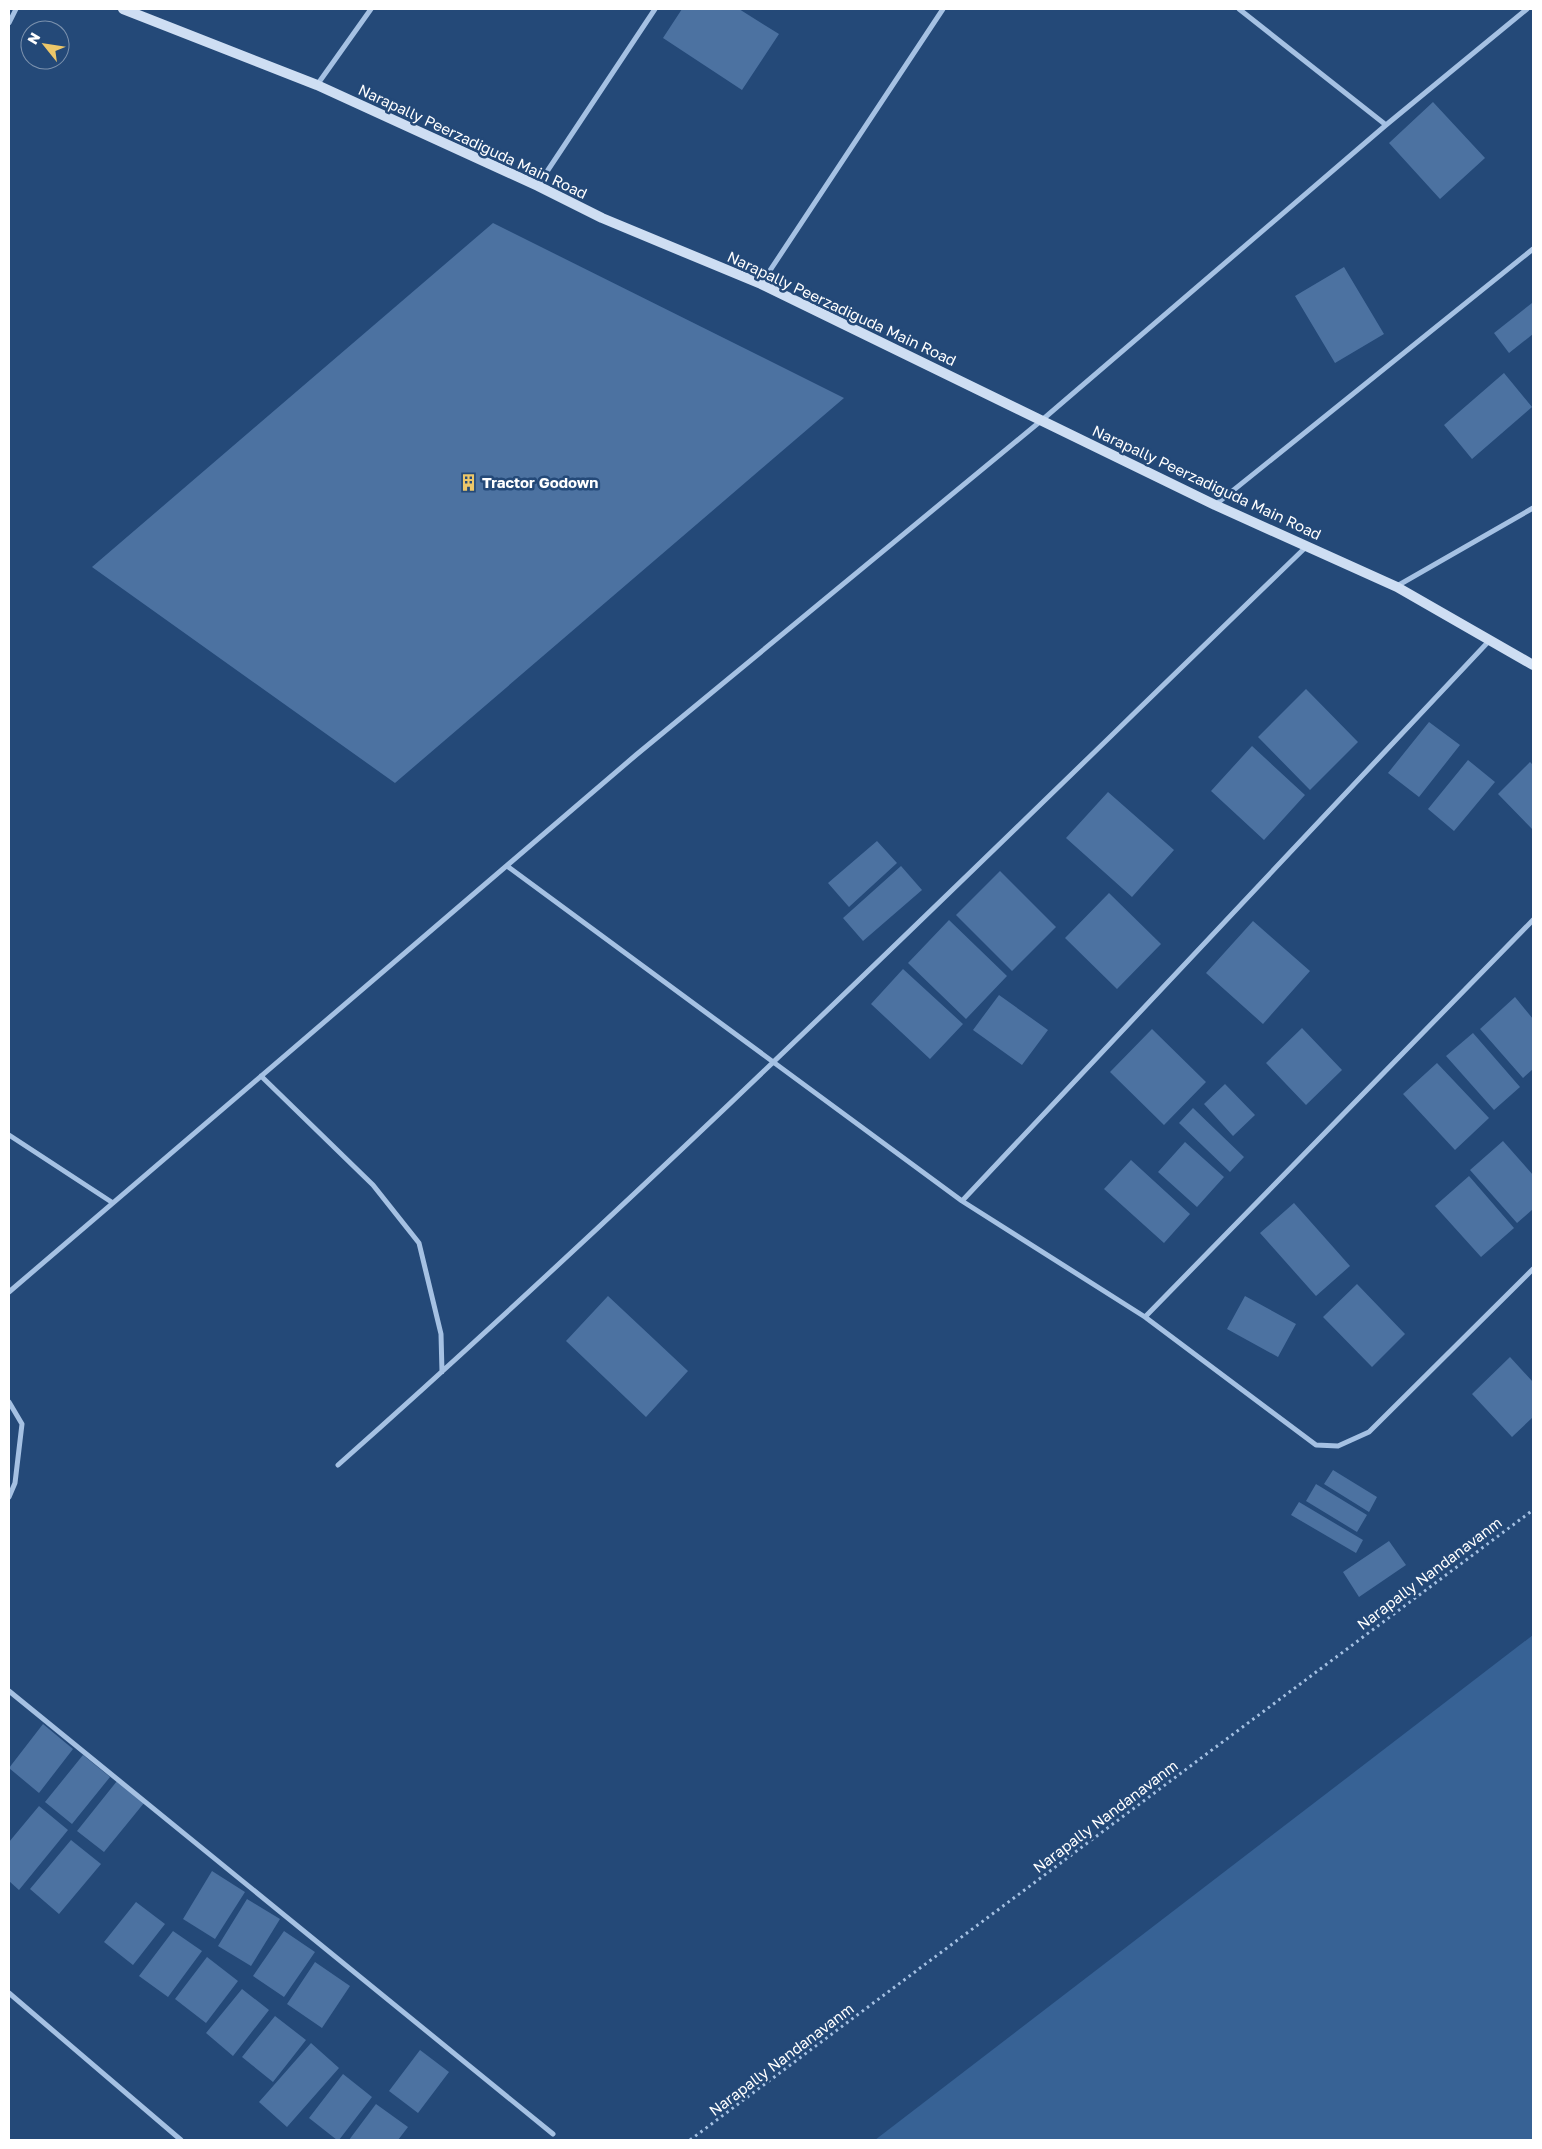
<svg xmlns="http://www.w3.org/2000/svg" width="1542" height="2149" viewBox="0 0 1542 2149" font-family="'Golos Text',sans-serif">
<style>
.green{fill:#376295}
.building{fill:#4c72a1}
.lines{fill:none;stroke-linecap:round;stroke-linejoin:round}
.path{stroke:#a5c1e3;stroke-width:3;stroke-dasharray:2.5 4;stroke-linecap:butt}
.street{stroke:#a5c1e3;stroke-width:5}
.secondary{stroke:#cedef3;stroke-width:10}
.labels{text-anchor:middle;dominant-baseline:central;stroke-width:5;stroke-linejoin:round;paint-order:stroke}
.street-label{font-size:15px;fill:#fff;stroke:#244978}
.poi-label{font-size:15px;font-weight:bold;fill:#fff;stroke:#244978;text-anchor:start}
</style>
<rect width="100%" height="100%" fill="#244978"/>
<path class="green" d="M1533,1635V2140H875Z"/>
<path class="building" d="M682,9H739L779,34L742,90L663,38Z
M1433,102L1485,158L1440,199L1389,143Z
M493,223L844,398L395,783L92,567Z
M1344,267L1384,334L1335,363L1295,296Z
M1532,303L1533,334L1509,353L1494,333Z
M1504,373L1532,407L1472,459L1444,425Z
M1306,689L1358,742L1310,790L1258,737Z
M1429,722L1460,745L1419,797L1388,773Z
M1252,746L1305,795L1264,840L1211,791Z
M1468,760L1495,782L1454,831L1428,809Z
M1530,762L1533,765V830L1498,794Z
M1108,792L1174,850L1132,897L1066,838Z
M877,841L897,863L849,907L828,883Z
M901,866L922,890L863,941L843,918Z
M1000,871L1056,927L1012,971L956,915Z
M1109,893L1161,944L1117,989L1065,938Z
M949,920L1007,976L966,1019L908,963Z
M1253,921L1310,971L1263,1024L1206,973Z
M903,969L963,1024L930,1059L871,1004Z
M999,995L1048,1030L1022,1065L973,1030Z
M1515,997L1533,1019V1069L1523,1078L1480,1029Z
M1302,1028L1342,1070L1306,1105L1266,1063Z
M1152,1029L1206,1082L1164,1125L1110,1072Z
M1473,1033L1520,1087L1494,1110L1446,1056Z
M1437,1063L1489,1118L1455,1150L1403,1094Z
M1225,1084L1255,1115L1233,1136L1204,1104Z
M1193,1108L1244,1157L1230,1172L1179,1123Z
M1503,1141L1533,1175V1209L1517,1223L1470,1170Z
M1185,1142L1224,1177L1197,1207L1158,1172Z
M1131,1160L1190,1214L1164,1243L1104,1189Z
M1469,1176L1514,1228L1481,1257L1435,1206Z
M1294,1203L1350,1266L1316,1296L1260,1233Z
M1357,1284L1405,1334L1372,1367L1323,1317Z
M608,1296L688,1371L646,1417L566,1341Z
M1245,1296L1296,1324L1278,1357L1227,1329Z
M1510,1357L1533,1382V1417L1512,1437L1472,1394Z
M1333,1470L1377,1497L1369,1512L1324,1484Z
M1316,1484L1367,1515L1357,1532L1306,1501Z
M1299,1502L1363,1540L1356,1553L1291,1515Z
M1389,1541L1406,1565L1359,1597L1343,1572Z
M43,1724L73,1749L39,1793L9,1768Z
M83,1755L110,1777L72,1824L45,1802Z
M117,1781L144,1803L104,1852L77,1831Z
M39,1806L68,1830L19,1890L9,1881V1842Z
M71,1840L101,1864L59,1914L30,1889Z
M212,1871L245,1892L215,1939L183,1919Z
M247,1899L280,1919L251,1966L218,1946Z
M136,1902L165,1924L133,1965L104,1942Z
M173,1931L202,1951L168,1997L139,1976Z
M284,1931L315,1952L284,1997L253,1976Z
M207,1957L238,1981L206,2023L175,1999Z
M315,1962L350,1986L322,2028L287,2004Z
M242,1989L269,2010L233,2056L206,2033Z
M275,2016L306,2040L273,2082L242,2057Z
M311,2043L339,2068L287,2127L259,2102Z
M420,2050L449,2072L418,2113L389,2091Z
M343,2074L372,2097L339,2140H337L309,2118Z
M376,2104L408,2127L398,2140H349Z"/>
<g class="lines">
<path class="path" d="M690,2140L1533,1510"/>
<path class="street" d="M1239,9L1386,125
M9,23L16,9
M317,85L371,9
M538,185L655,9
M761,284L943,9
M1215,505L1533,249
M1397,586L1533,508
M507,866L962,1201L1145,1317L1316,1445L1338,1446L1369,1432L1533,1269
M261,1076L373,1185L419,1243L441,1334L442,1372
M9,1135L113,1203
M962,1201L1489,641
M9,1292L636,755L1042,420L1386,125L1527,9
M1145,1317L1533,920
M9,1402L22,1424L15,1483L9,1497
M338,1465C671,1169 987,855 1307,546
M9,1691L553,2134
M9,1993L181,2140"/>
<path class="secondary" d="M123,9L317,85L538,186L602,218L761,284L1215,505L1397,587L1533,665"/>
</g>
<defs>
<symbol id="building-bare" viewBox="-9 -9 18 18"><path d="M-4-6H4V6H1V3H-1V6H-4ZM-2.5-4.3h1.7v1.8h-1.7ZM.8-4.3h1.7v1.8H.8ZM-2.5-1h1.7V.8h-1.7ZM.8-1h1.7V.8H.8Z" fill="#edc769" stroke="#244978" stroke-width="2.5" paint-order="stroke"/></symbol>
</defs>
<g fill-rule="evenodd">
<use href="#building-bare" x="456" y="470" width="25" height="25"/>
</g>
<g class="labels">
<g class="street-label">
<text transform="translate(473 141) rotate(25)">Narapally Peerzadiguda Main Road</text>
<text transform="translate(842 308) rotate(25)">Narapally Peerzadiguda Main Road</text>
<text transform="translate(1207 482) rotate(25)">Narapally Peerzadiguda Main Road</text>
<text transform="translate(1429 1573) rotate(-37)">Narapally Nandanavanm</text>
<text transform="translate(1105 1816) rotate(-37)">Narapally Nandanavanm</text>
<text transform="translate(781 2059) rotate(-37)">Narapally Nandanavanm</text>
</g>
<g class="poi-label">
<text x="482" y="482">Tractor Godown</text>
</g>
</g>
<rect width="1542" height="2149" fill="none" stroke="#ffffff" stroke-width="20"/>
<g transform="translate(45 45) rotate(300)"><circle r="24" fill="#244978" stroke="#7c92ae"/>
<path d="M0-4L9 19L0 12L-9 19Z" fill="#edc769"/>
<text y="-8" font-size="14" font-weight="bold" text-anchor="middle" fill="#ffffff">N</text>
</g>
</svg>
